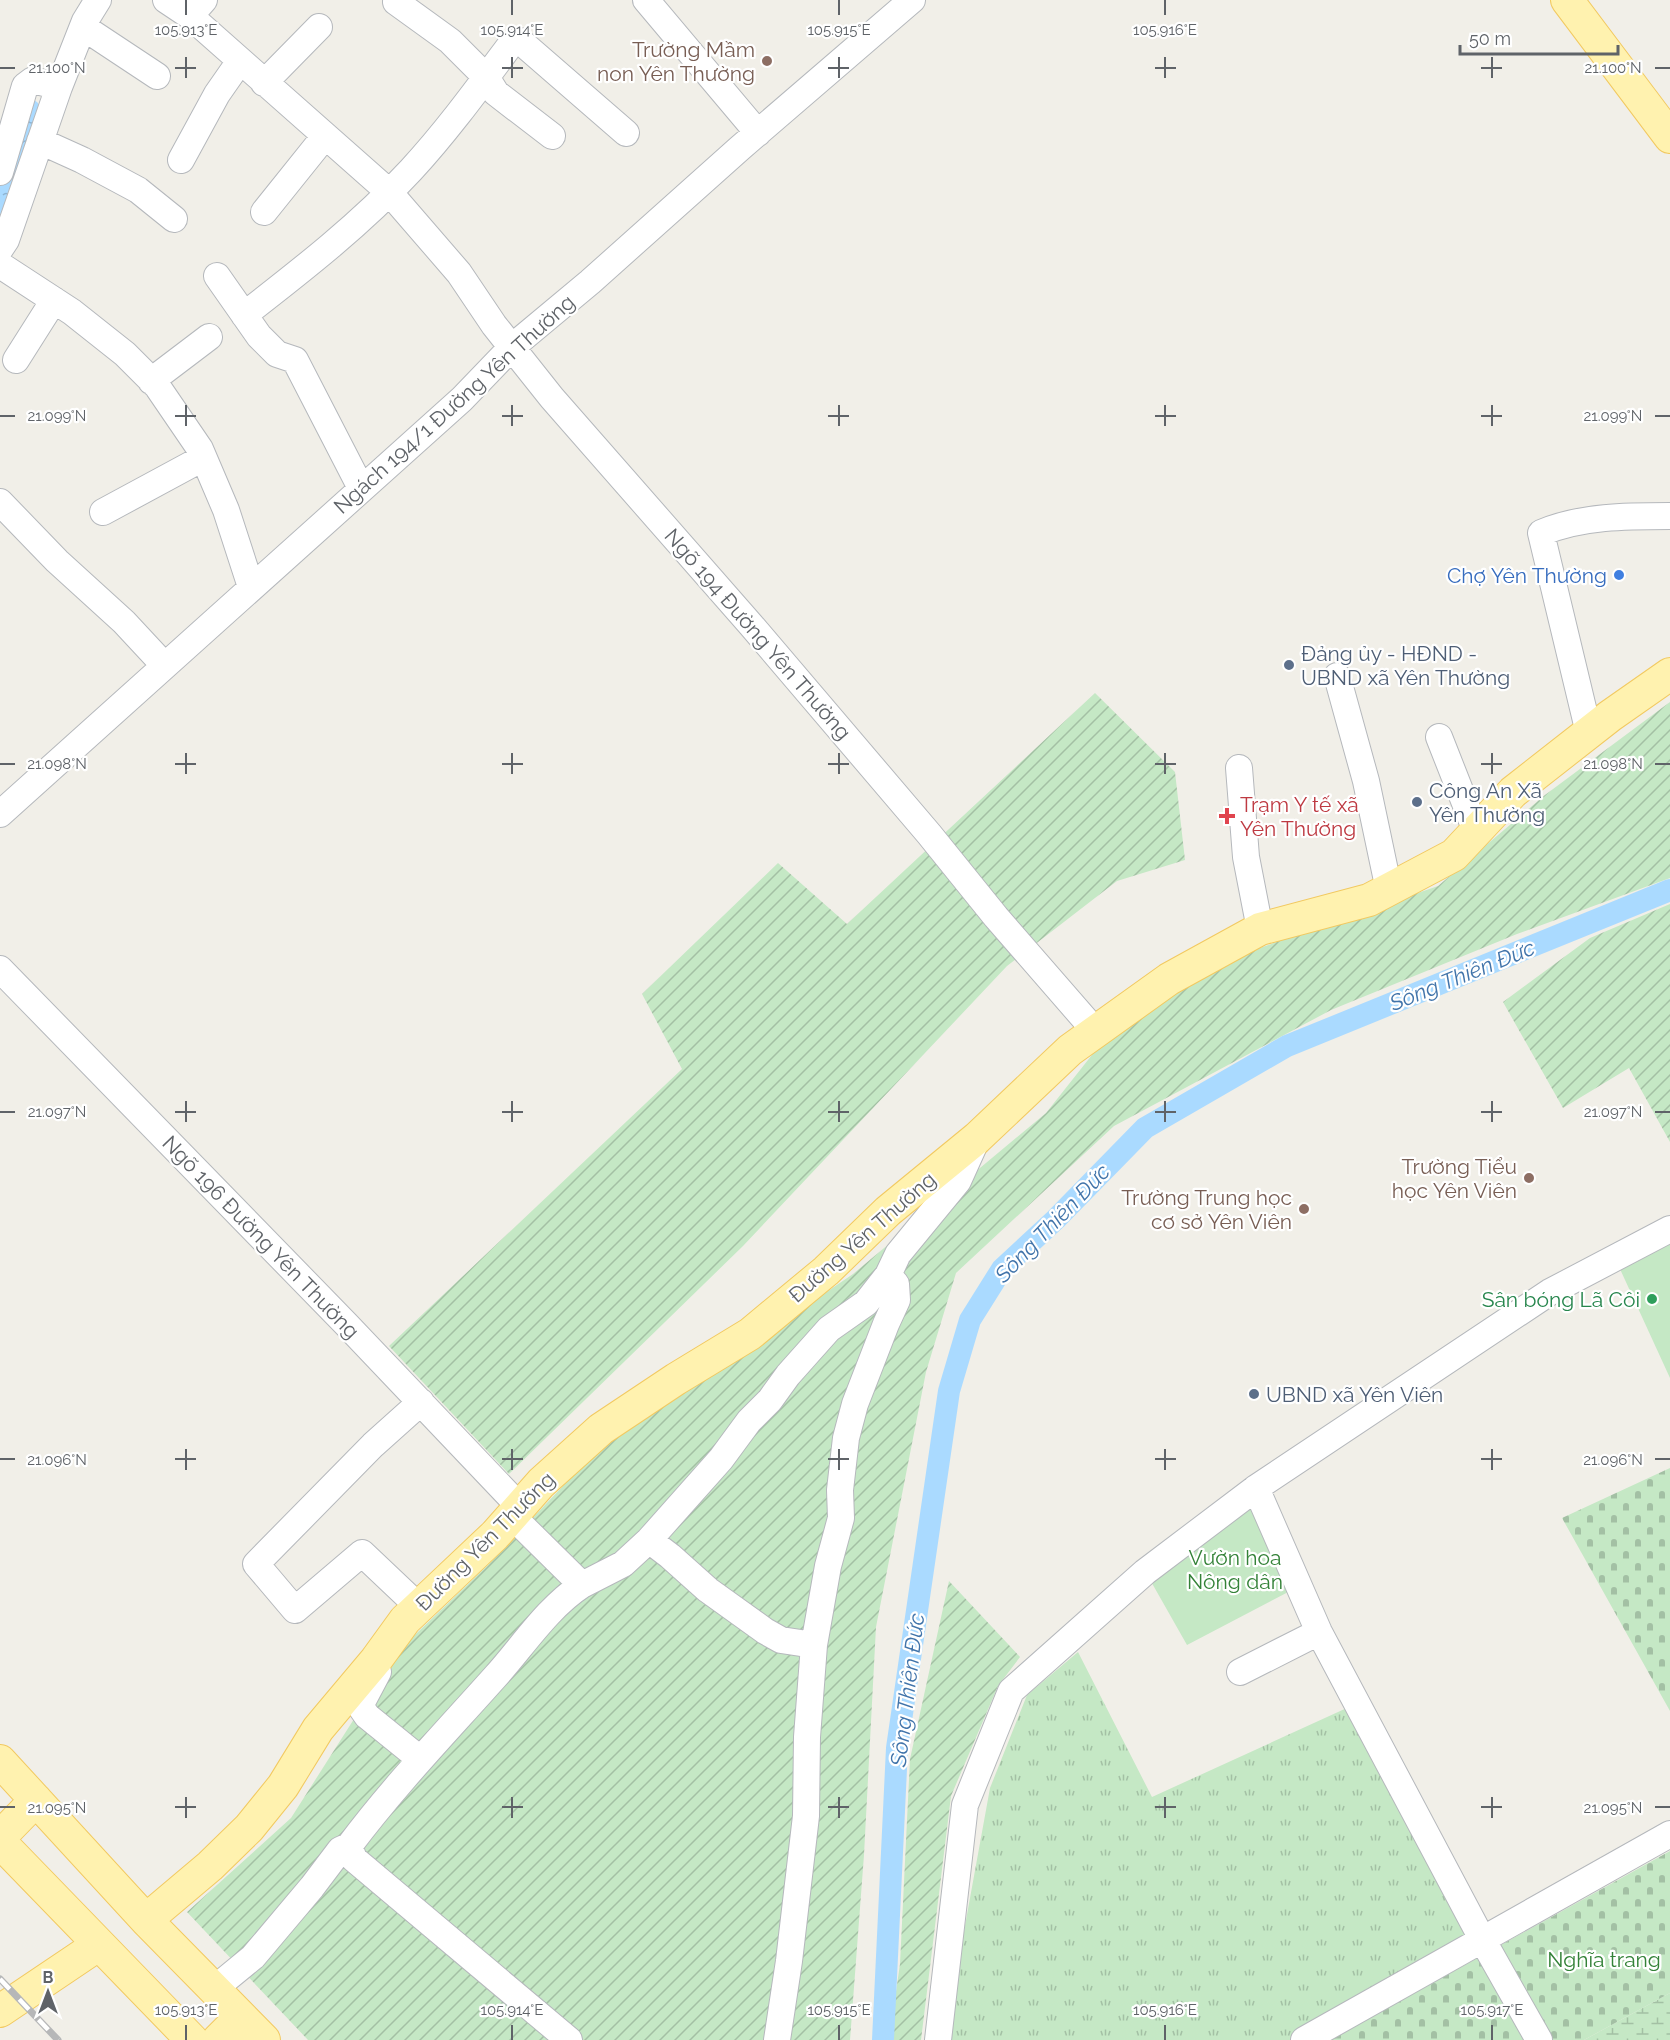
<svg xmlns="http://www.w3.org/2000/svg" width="1670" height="2040" viewBox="0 0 1670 2040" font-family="Raleway,sans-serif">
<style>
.grass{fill:url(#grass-tufts)}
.wetland{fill:url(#wetland-marsh)}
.cemetery{fill:url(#cemetery-stones)}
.park{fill:#c5e8c5}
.garden{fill:url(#garden-furrows)}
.water{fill:url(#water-ripples)}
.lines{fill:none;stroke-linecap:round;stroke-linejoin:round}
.canal{stroke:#aadaff;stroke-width:22}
.minor-casing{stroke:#b5b8bc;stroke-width:28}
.major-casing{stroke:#f2c960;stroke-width:34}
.minor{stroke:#fff;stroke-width:26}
.major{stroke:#fff2af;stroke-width:32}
.rail-casing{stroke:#b6b7b8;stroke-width:7}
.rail{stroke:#fff;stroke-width:4.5;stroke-dasharray:14;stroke-linecap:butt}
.ticks{fill:none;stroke:#5f6368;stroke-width:2}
.education-dot{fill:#8d6e63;stroke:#fff;stroke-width:2}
.shop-dot{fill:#3f7fe0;stroke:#fff;stroke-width:2}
.service-dot{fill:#5c6f8a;stroke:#fff;stroke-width:2}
.health-dot{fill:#e0444e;stroke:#fff;stroke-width:2}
.leisure-dot{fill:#2e9e5b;stroke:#fff;stroke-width:2}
.labels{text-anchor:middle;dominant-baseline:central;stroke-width:4.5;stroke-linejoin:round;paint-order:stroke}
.education-label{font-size:21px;fill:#785e54;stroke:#fff;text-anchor:end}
.street-label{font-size:21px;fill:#5f6368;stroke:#fff}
.shop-label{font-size:21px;fill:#366cbe;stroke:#fff;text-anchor:end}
.service-label{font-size:21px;fill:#4e5e75;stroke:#fff;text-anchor:start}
.health-label{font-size:21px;fill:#be3a42;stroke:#fff;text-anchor:start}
.leisure-label{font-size:21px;fill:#27864d;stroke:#fff;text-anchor:end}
.park-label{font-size:21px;fill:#348238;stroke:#fff}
.water-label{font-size:22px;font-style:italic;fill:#4174aa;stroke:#fff}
.ticks-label{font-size:15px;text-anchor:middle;fill:#5f6368;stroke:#fff;stroke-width:4.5;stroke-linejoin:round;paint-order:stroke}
</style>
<defs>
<pattern id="grass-tufts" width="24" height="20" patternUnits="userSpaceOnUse" patternTransform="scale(1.5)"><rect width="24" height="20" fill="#c5e8c5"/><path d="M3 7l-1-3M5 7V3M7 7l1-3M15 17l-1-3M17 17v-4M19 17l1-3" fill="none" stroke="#a3c0a4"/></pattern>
<pattern id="wetland-marsh" width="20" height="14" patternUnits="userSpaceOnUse" patternTransform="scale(1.5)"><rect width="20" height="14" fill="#c5e8c5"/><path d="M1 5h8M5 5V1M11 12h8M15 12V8" fill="none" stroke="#a3c0a4"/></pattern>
<pattern id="cemetery-stones" width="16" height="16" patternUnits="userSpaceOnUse" patternTransform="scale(1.5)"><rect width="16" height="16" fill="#c5e8c5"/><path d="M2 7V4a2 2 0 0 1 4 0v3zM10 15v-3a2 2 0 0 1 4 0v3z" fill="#a3c0a4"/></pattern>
<pattern id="garden-furrows" width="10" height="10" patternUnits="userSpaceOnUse" patternTransform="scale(1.5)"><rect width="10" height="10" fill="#c5e8c5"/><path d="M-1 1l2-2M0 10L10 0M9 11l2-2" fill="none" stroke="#a3c0a4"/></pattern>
<pattern id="water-ripples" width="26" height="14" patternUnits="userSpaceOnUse" patternTransform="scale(1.5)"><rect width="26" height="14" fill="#aadaff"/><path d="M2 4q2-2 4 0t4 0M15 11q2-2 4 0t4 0" fill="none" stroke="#8eb4d2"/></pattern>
</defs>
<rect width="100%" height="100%" fill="#f1efe8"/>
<path class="grass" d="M1078,1652L1152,1797L1349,1707L1467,1936L1314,2040H950L960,1953L990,1788L1027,1695Z"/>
<path class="wetland" d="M1670,1993V2040H1584Z"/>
<path class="cemetery" d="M1670,1468V1711L1562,1518Z
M1670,1851V1993L1584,2040H1330Z"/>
<path class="park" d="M1670,1244V1378L1620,1269Z
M1255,1496L1294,1589L1187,1645L1149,1578Z"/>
<path class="garden" d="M1095,693L1175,772L1185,860L1117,881L1007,966L743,1246L509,1474L389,1346L682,1069L642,994L778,863L847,924Z
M1670,702V878L1517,934L1331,1010L1114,1126L956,1273L926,1372L876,1627L864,1855L850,2040H308L187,1912L291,1818L396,1653L487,1566L601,1446L853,1274L1046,1113L1103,1041L1225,960L1438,886L1545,795Z
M1670,904V1142L1629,1068L1563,1108L1503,1002L1590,938Z
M949,1581L1020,1657L998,1686L951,1796L921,2040H889L900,1964L910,1759Z"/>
<path class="water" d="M32,98L38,103L39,108L0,216V185L27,99Z"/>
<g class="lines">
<path class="canal" d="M883,2040L897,1748L949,1391L970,1320L1002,1269L1056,1219L1145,1128L1287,1046L1670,890"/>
<defs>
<path id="minor" d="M166,0L190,16L389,192L459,273L494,325L552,398L751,625L929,834L996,917L1096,1032
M646,0L758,133
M396,2L450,41L486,77L496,93L552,136
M190,16L204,0
M83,27L157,76
M264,83L319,27
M40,141L82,160L138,190L174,219
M181,160L217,94L240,61
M0,172L25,86L33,80L59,87
M264,212L325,136
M0,249L6,240L59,87L85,21L98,0
M0,265L72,312L125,354L157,386L200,449L226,510L251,587
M217,276L259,336L277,354L295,360L361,488
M244,315C302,270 361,224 411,170C447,131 479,87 511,44L520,41L626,133
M16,360L54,300
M151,381L209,337
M0,502L57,561L124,622L164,665
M103,512L203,458
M1337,676L1366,781L1389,890
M1589,733L1541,533C1580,516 1628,516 1670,516
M1439,737L1476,831
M1239,768L1246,857L1260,929
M0,814L462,399L512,347L590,282L740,148L912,0
M0,969L346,1324L520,1507
M1256,1488L1319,1632L1482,1939L1539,2040
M512,1516L582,1585L623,1564L649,1540L721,1459L749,1421L770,1400L788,1375L829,1329L866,1303L888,1275L898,1254L958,1181L977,1139
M649,1540L670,1556L708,1590L765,1631L781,1640L814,1645
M419,1607L362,1553L295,1610L256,1564L373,1445L421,1402
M378,1672L360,1706L367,1716L420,1759
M1240,1672L1319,1632
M214,1989L253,1957L312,1887L340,1850L349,1846
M569,2040L354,1859L349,1846C394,1786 445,1733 495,1677C523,1646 547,1608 582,1585
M777,2040L789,1961L806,1816L807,1737L814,1645L828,1566L841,1518L840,1490L846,1438L855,1404L886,1324L897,1300L896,1284L888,1275
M938,2040L965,1805L1011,1691L1145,1572L1256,1488L1550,1292L1670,1229
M1304,2040L1670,1834"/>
<path id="major" d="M1567,0L1670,137
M0,1761L146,1920L264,2040
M0,1837L36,1800
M0,1842L192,2040
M146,1920L210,1866L249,1828L283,1786L318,1729L376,1660L405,1620L495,1535L541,1483L601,1429L676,1379L750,1334L826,1271L888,1211L977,1138L1070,1050L1169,979L1260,929L1369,900L1454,855L1513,792L1610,716L1670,674
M0,2011L98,1945
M218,2040L241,2017"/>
</defs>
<use href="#minor" class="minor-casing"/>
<use href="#major" class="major-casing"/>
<use href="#minor" class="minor"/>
<use href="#major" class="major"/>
<defs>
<path id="rail" d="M0,1979L58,2040"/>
</defs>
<use href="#rail" class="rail-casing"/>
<use href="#rail" class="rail"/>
</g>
<path class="ticks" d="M186,0V15M512,0V15M839,0V15M1165,0V15M186,57V78M512,57V78M839,57V78M1165,57V78M1492,57V78M0,68H15M175,68H196M502,68H523M828,68H849M1155,68H1176M1481,68H1502M1655,68H1670M186,405V426M512,405V426M839,405V426M1165,405V426M1492,405V426M0,416H15M175,416H196M502,416H523M828,416H849M1155,416H1176M1481,416H1502M1655,416H1670M186,753V774M512,753V774M839,753V774M1165,753V774M1492,753V774M0,764H15M175,764H196M502,764H523M828,764H849M1155,764H1176M1481,764H1502M1655,764H1670M186,1101V1122M512,1101V1122M839,1101V1122M1165,1101V1122M1492,1101V1122M0,1112H15M175,1112H196M502,1112H523M828,1112H849M1155,1112H1176M1481,1112H1502M1655,1112H1670M186,1449V1470M512,1449V1470M839,1449V1470M1165,1449V1470M1492,1449V1470M0,1459H15M175,1459H196M502,1459H523M828,1459H849M1155,1459H1176M1481,1459H1502M1655,1459H1670M186,1797V1818M512,1797V1818M839,1797V1818M1165,1797V1818M1492,1797V1818M0,1807H15M175,1807H196M502,1807H523M828,1807H849M1155,1807H1176M1481,1807H1502M1655,1807H1670M186,2025V2040M512,2025V2040M839,2025V2040M1165,2025V2040M1492,2025V2040"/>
<g class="education-dot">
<circle cx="767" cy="61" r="6"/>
<circle cx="1529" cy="1178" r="6"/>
<circle cx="1304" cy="1209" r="6"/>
</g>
<circle class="shop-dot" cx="1619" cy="575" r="6"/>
<g class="service-dot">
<circle cx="1289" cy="665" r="6"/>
<circle cx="1417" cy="802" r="6"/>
<circle cx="1254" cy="1394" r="6"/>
</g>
<path class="health-dot" d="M1224 807h6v6h6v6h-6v6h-6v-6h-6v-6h6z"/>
<circle class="leisure-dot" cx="1652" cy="1299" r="6"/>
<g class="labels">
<g class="education-label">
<text x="755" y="49">Trường Mầm<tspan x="755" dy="24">non Yên Thường</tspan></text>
<text x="1517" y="1166">Trường Tiểu<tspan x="1517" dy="24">học Yên Viên</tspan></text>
<text x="1292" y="1197">Trường Trung học<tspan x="1292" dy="24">cơ sở Yên Viên</tspan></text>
</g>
<g class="street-label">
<text transform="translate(454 404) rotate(-42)">Ngách 194/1 Đường Yên Thường</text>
<text transform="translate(758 634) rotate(49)">Ngõ 194 Đường Yên Thường</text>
<text transform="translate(261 1237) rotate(46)">Ngõ 196 Đường Yên Thường</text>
<text transform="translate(862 1237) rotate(-41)">Đường Yên Thường</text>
<text transform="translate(485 1541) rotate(-45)">Đường Yên Thường</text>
</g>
<g class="shop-label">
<text x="1607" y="575">Chợ Yên Thường</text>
</g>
<g class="service-label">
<text x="1301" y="653">Đảng ủy - HĐND -<tspan x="1301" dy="24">UBND xã Yên Thường</tspan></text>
<text x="1429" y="790">Công An Xã<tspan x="1429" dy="24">Yên Thường</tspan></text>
<text x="1266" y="1394">UBND xã Yên Viên</text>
</g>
<g class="health-label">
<text x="1240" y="804">Trạm Y tế xã<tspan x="1240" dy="24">Yên Thường</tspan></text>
</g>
<g class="leisure-label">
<text x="1640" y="1299">Sân bóng Lã Côi</text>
</g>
<g class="park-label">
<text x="1235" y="1557">Vườn hoa<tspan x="1235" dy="24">Nông dân</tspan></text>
<text x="1604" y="1959">Nghĩa trang</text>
</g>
<g class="water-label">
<text transform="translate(1462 975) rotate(-22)">Sông Thiên Đức</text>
<text transform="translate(1052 1223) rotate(-46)">Sông Thiên Đức</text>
<text transform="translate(907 1690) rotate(-83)">Sông Thiên Đức</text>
</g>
</g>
<g class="ticks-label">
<text x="186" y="35">105.913°E</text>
<text x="512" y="35">105.914°E</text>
<text x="839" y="35">105.915°E</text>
<text x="1165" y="35">105.916°E</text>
<text x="57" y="73">21.100°N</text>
<text x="1613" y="73">21.100°N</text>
<text x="57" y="421">21.099°N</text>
<text x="1613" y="421">21.099°N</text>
<text x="57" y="769">21.098°N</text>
<text x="1613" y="769">21.098°N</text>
<text x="57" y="1117">21.097°N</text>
<text x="1613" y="1117">21.097°N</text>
<text x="57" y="1465">21.096°N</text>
<text x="1613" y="1465">21.096°N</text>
<text x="57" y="1813">21.095°N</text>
<text x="1613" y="1813">21.095°N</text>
<text x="186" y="2015">105.913°E</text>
<text x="512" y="2015">105.914°E</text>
<text x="839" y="2015">105.915°E</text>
<text x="1165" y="2015">105.916°E</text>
<text x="1492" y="2015">105.917°E</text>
</g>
<g transform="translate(48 1992)" stroke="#ffffff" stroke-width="4.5" paint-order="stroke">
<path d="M0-4.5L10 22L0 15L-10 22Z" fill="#5f6368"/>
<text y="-9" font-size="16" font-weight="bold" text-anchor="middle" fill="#5f6368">B</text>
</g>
<path d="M1460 45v9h158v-9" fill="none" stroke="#5f6368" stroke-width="3"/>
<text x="1469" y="45" font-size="18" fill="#5f6368" stroke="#ffffff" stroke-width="4.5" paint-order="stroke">50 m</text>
</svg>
